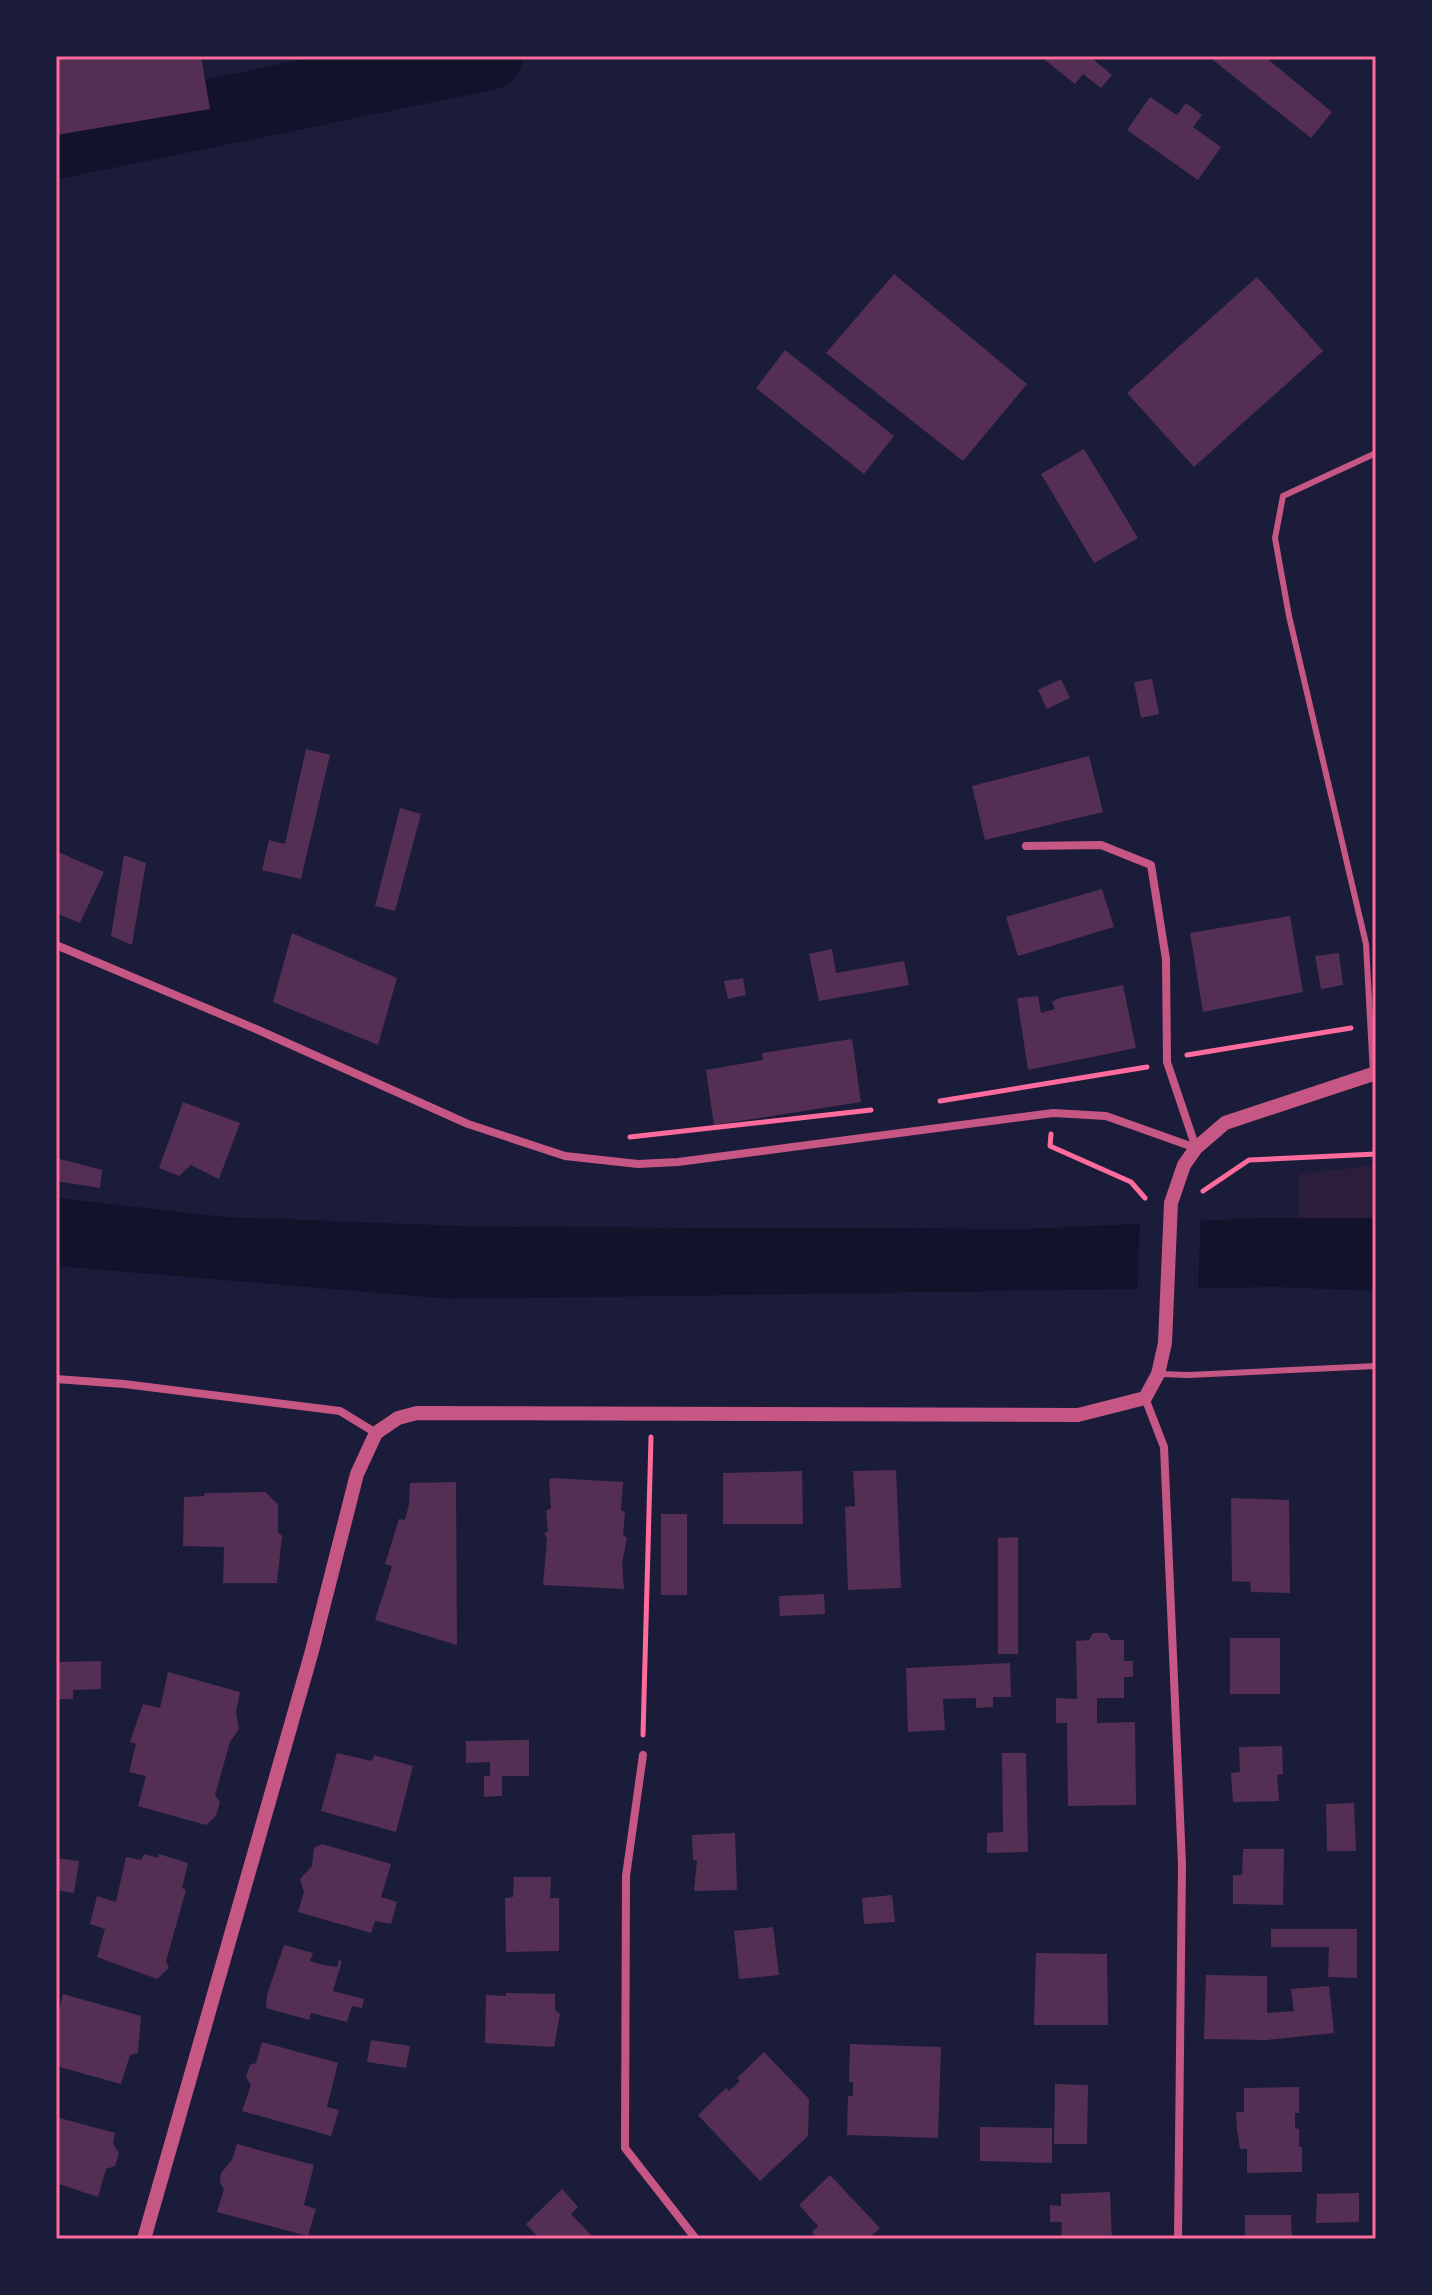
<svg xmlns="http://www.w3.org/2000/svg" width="1432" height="2295" viewBox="0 0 1432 2295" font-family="'Zilla Slab',serif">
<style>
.green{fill:#2a1e3b}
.water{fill:#12122b}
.pier{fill:#1b1b3a}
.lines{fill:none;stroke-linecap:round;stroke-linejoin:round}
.river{stroke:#12122b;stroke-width:68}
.building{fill:#542f53}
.path{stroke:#ff6b9d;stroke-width:5}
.service{stroke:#c65784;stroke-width:6}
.minor{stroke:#c65784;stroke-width:8}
.tertiary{stroke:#c65784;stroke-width:14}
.neatline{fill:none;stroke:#ff6b9d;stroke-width:3}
</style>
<rect width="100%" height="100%" fill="#1b1b3a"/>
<path class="green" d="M1376,1165V1218L1299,1219V1174Z"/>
<path class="water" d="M56,1198L225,1217L485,1227L1028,1229L1262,1218H1376V1291L1276,1287L450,1299L56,1266Z"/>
<path class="pier" d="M1201,1217L1198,1293L1137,1294L1140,1220Z"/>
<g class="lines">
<path class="river" d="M56,145L489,56"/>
</g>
<path class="building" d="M56,56H201L210,109L56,135Z
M1048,56H1089L1112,75L1101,88L1083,74L1075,84L1045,60Z
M1208,56H1264L1332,112L1311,138Z
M1150,97L1177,115L1186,103L1202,115L1193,127L1221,147L1198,180L1127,130Z
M894,274L1027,384L963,461L826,353Z
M1257,277L1323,351L1194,467L1127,393Z
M785,350L894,436L864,474L756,388Z
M1084,449L1138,538L1094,563L1041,474Z
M1061,679L1070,698L1047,709L1038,690Z
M1152,679L1159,714L1141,718L1134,682Z
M306,749L330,755L301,879L262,870L269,840L285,844Z
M1089,756L1103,812L985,840L972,786Z
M400,808L421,814L395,911L375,906Z
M56,851L104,872L80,923L56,913Z
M124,855L146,863L132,945L111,936Z
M1102,889L1114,927L1018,956L1006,917Z
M1290,916L1303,992L1203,1012L1190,933Z
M292,933L397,978L378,1045L273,1002Z
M832,949L836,973L904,961L909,985L819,1001L809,954Z
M1339,953L1343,985L1321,989L1315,956Z
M743,978L746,995L728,999L724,981Z
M1123,985L1136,1048L1028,1070L1017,998L1038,996L1041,1013L1055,1009L1052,1002L1059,998Z
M852,1039L861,1102L714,1125L706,1070L763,1060L762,1053Z
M183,1102L240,1123L219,1179L191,1165L179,1176L159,1168Z
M56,1158L102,1170L100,1188L56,1181Z
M896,1470L901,1588L848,1590L845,1507L855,1506L853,1471Z
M802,1471L803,1524H723V1473Z
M552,1478L623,1482L621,1510L625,1512L623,1535L627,1538L622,1564L624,1589L543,1585L547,1539L544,1533L548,1532L546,1511L551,1508L549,1480Z
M456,1482L457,1645L375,1620L392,1566L385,1564L399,1519L405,1520L409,1504L410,1483Z
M265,1492L278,1504V1532L282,1536L277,1583H223L224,1547L183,1546L184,1497L204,1496L205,1493Z
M1231,1498L1289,1500L1290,1593L1251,1592L1250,1582L1232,1581Z
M661,1514H687V1595H661Z
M1018,1537V1654H998V1538Z
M824,1594L825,1614L780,1616L779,1596Z
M1093,1633H1107L1111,1640H1124V1661H1133V1677H1124V1698H1097V1723L1135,1722L1136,1805L1068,1806L1067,1723H1056V1698L1077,1699L1076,1641L1089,1640Z
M1230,1638H1280V1694H1230Z
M101,1661V1689L73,1690V1699H56V1662Z
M1010,1663L1011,1697H993V1707L976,1708V1698L943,1699L945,1730L908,1732L906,1668Z
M168,1672L240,1692L236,1712L239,1729L230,1742L215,1795L220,1802L216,1816L206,1825L138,1806L146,1776L129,1772L136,1744L130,1742L143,1704L160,1708Z
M529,1740V1776H502V1796L484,1797V1776H490V1762L466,1763V1741Z
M1282,1746L1283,1774L1277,1775L1279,1801L1233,1802L1231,1773L1240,1772L1239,1747Z
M337,1753L372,1761L374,1755L413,1766L396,1832L321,1811Z
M1002,1753H1026L1028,1852L987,1853V1833L1003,1832Z
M1354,1803L1356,1851H1327L1326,1804Z
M735,1833L737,1890L694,1891L697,1860H693L692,1835Z
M322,1844L391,1864L381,1897L397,1902L391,1924L375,1921L371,1933L298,1912L304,1892L300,1879L312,1866L314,1848Z
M1243,1849H1284L1283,1905L1233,1904V1875H1242Z
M144,1854L158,1858L159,1854L188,1863L182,1888L186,1890L166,1961L169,1968L157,1979L97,1957L105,1929L90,1924L97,1896L116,1902L126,1857L141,1860Z
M56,1858L79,1861L74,1893L56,1890Z
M514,1877H551L550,1898H559V1951L506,1952L505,1898L513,1897Z
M892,1895L895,1922L864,1924L862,1898Z
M773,1927L779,1975L739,1979L734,1931Z
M1271,1929H1357V1978L1328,1977L1329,1947H1271Z
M284,1945L313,1953L310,1961L323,1965L337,1967L339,1960L342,1961L333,1991L364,1999L362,2008L352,2006L347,2022L311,2013L309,2020L266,2008L267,1995Z
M1036,1953L1107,1954L1108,2025H1034Z
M1206,1975L1267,1976V2013L1294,2011L1291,1989L1329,1986L1334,2033L1266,2040L1204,2039Z
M506,1993L555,1994V2010L560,2014L554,2047L485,2043L486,1995L506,1996Z
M63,1994L141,2016L138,2053L130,2055L121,2084L56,2066V2022Z
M371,2040L410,2046L406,2068L367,2062Z
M262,2042L338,2063L327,2107L339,2110L331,2136L242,2111L251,2085L246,2077L250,2065L256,2063Z
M850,2044L941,2047L938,2138L847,2135L848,2096H853V2082H849Z
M764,2052L809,2099L808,2136L760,2181L698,2115L726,2088L729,2091L740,2081L737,2078Z
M1055,2084L1088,2085L1087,2144H1054Z
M1299,2087V2113H1295V2128L1299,2129V2147H1302V2172L1247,2173V2149H1240L1237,2130L1236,2112H1244V2088Z
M56,2117L115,2133L113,2143L119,2154L115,2166L106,2169L98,2197L56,2183Z
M980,2127L1052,2128V2163L980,2161Z
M237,2144L314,2165L304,2205L316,2209L308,2236L217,2212L224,2189L220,2183L221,2173L232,2160Z
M830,2175L880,2228L868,2239H818L812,2232L818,2226L799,2205Z
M562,2189L578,2207L571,2214L595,2239H540L526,2224Z
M1110,2192L1112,2239H1061L1062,2222H1050V2205L1061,2206V2194Z
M1359,2193V2222L1316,2223L1317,2194Z
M1245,2215H1291L1292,2239H1245Z"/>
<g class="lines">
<path class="path" d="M1187,1055L1351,1028
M940,1101L1147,1067
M1051,1134L1050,1146L1131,1182L1145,1198
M630,1137L871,1110
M1203,1191L1249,1160L1376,1154
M643,1735L651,1437"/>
<path class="service" d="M1373,1074L1366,944L1289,616L1275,538L1283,496L1376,453
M1160,1374L1189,1375L1376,1366"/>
<path class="minor" d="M1026,846L1101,845L1151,865L1166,959L1167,1062L1196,1148
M56,945L256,1029L468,1124L565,1156L638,1164L678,1162L1053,1113L1106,1116L1196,1148
M56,1379L124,1384L340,1411L376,1433
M1145,1398L1164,1447L1182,1864L1178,2239
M643,1755L626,1876L625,2148L696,2239"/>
<path class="tertiary" d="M144,2239L312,1651L357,1474L376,1433L398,1418L417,1413L1078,1415L1145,1398L1158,1374L1165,1343L1171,1203L1184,1165L1196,1148L1225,1123L1376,1073"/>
</g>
<rect width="1432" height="2295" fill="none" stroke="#1b1b3a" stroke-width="116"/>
<rect x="58" y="58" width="1316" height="2179" class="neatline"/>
</svg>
